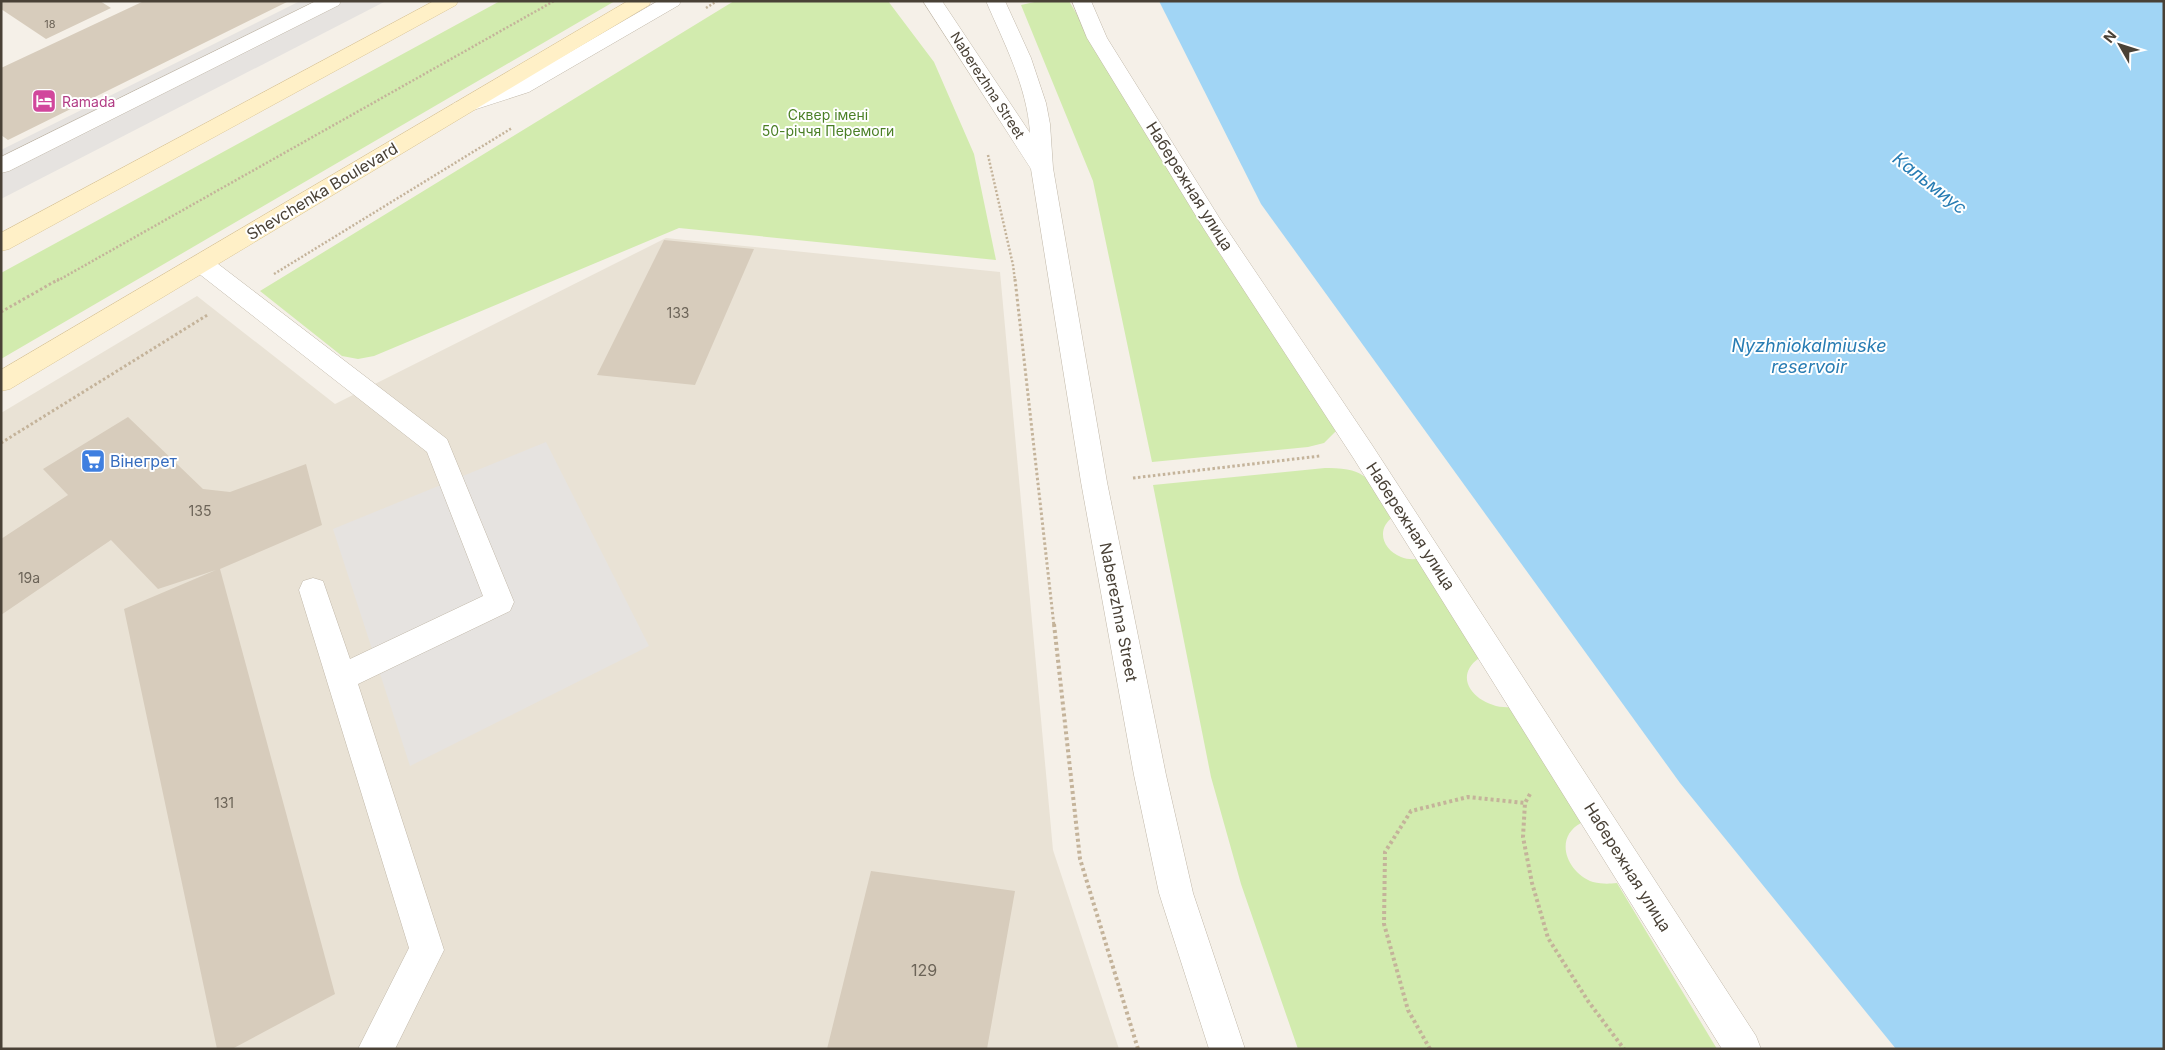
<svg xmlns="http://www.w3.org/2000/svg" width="2165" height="1050" viewBox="0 0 2165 1050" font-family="Inter,sans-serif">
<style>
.residential{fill:#e9e2d5}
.green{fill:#d2ebae}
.parking{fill:#e6e3e0}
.water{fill:#a1d5f5}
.building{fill:#d7ccbc}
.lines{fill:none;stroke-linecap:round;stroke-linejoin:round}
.service-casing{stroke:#c1b8a9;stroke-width:1}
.pedestrian-casing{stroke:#c1b8a9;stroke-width:1}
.tertiary-casing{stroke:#c1b8a9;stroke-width:1}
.secondary-casing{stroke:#dbc697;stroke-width:1}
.path-far2{stroke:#c4b39a;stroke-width:2.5;stroke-dasharray:2 2;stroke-linecap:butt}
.path-far1{stroke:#c4b39a;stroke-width:3;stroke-dasharray:2.5 2.5;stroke-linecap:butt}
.path{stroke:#c4b39a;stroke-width:4;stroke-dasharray:3 3;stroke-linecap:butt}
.service{fill:#fff;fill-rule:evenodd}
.pedestrian{fill:#fff;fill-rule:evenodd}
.tertiary{fill:#fff;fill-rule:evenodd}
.secondary{fill:#fff0c7;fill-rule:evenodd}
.labels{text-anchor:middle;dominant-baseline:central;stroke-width:4;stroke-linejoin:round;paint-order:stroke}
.far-number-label{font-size:11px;fill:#6c6458}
.far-street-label{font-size:14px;fill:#494136;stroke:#fff}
.far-hotel-label{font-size:14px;fill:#b23c85;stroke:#fff;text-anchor:start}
.far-park-label{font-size:14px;fill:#4a7f25;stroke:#fff}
.number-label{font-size:14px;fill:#6c6458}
.street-label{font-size:16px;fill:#494136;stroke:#fff}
.shop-label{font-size:16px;fill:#366cbe;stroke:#fff;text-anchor:start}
.near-number-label{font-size:16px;fill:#6c6458}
.water-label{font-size:18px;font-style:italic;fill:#277cb3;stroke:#fff}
</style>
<rect width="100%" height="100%" fill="#f5f0e8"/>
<path class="residential" d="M666,238L1000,272L1053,850L1119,1049H1V413L197,296L335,404Z"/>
<path class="green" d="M500,1H615L1,359V273Z
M734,1H888L934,62L974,154L996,260L679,228L374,356L358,359L342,356L260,291Z
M1039,1H1069L1215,247L1334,420L1336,431L1324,443L1308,447L1152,462L1093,181L1021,5Z
M1325,468C1370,467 1372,483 1393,517C1376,529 1382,549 1401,557C1407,560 1414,559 1421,559L1479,658C1448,681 1483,710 1511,707L1581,823C1553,838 1567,873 1593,882C1602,884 1608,884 1617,883L1717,1049H1298L1241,884L1211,777L1153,485Z"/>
<path class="parking" d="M300,1H386L1,199V150Z
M546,442L649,646L410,766L333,529Z"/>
<path class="water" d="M1159,1H2164V1049H1896L1680,783L1261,204Z"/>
<path class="building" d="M1,1H100L111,8L46,39L1,9Z
M144,1H289L8,140L1,135V68Z
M664,240L754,249L695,385L597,375Z
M128,417L203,489L230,492L306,464L322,525L220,569L335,994L232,1049H217L124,609L216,570L158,589L111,540L1,615V539L68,495L43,469Z
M871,871L1015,891L987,1049H827Z"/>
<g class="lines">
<defs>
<path id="service" d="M316,1H341L339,5L9,171L1,173V157Z
M201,255L209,257L447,439L514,602L510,611L358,684L444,950L395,1049H358L409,948L299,590L303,581L313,578L323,581L350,659L483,596L427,452L193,269L189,263L193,257Z"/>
<path id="pedestrian" d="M1072,1H1091L1107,38L1220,219L1372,445L1756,1036L1761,1049H1722L1354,459L1204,229L1087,38Z"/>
<path id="tertiary" d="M658,1H681L679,5L529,92L461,114L454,113L451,108L454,103L515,84Z
M923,1H942L1030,133C1027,86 1004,43 986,1H1005L1031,58L1046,103L1050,124L1053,168L1107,482L1166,775L1193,893L1245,1049H1209L1159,893L1134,775L1081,482L1031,169Z"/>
<path id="secondary" d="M434,1H458L456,5L9,249L1,251V233Z
M628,1H651L649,5L10,389L1,391V370Z"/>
</defs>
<use href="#service" class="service-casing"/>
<use href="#pedestrian" class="pedestrian-casing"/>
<use href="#tertiary" class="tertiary-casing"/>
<use href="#secondary" class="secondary-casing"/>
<path class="path-far2" d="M706,8L717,1
M988,155L1013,265L1015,281
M274,274L512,128
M57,281L554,1"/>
<path class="path-far1" d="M1015,279L1054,626
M1,312L59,279
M1,443L209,314
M1133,478L1320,456"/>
<path class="path" d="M1054,624L1080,859L1138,1049
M1530,794L1525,803L1523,837L1532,883L1548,938L1588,1001L1624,1049
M1430,1049L1408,1010L1384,924L1385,852L1411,811L1468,797L1525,803"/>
<use href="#service" class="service"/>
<use href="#pedestrian" class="pedestrian"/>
<use href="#tertiary" class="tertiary"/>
<use href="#secondary" class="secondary"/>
</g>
<defs>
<symbol id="hotel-square" viewBox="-11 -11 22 22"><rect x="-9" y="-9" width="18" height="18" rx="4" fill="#d1479c" stroke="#fff"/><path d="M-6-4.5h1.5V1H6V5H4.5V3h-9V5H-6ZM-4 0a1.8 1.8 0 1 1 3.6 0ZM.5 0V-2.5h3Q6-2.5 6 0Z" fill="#fff"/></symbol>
<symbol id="supermarket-square" viewBox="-11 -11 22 22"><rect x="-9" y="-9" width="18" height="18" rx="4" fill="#3f7fe0" stroke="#fff"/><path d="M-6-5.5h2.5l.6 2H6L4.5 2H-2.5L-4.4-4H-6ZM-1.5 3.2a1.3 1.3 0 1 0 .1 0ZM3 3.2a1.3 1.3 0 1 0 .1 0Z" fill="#fff"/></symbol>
</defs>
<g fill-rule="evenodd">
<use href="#hotel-square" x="30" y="87" width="28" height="28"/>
<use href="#supermarket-square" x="79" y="447" width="28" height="28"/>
</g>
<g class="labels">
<g class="far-number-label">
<text x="50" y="24">18</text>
</g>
<g class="far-street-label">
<text transform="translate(988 85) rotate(57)">Naberezhna Street</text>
</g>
<g class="far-hotel-label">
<text x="62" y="101">Ramada</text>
</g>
<g class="far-park-label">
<text x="828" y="114">Сквер імені<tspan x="828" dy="16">50-річчя Перемоги</tspan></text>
</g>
<g class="number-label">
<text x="678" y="312">133</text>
<text x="200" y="510">135</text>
<text x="29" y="577">19а</text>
<text x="224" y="802">131</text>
</g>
<g class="street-label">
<text transform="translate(1190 186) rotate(58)">Набережная улица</text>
<text transform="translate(322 191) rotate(-31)">Shevchenka Boulevard</text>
<text transform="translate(1411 526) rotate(57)">Набережная улица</text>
<text transform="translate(1119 612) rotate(79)">Naberezhna Street</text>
<text transform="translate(1628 867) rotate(58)">Набережная улица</text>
</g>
<g class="shop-label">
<text x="110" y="461">Вінегрет</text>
</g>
<g class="near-number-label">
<text x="924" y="970">129</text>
</g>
<g class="water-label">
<text transform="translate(1930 183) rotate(38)">Кальмиус</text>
<text x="1809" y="345">Nyzhniokalmiuske<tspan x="1809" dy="21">reservoir</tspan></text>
</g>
</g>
<rect width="2165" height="1050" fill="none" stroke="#494136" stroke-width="5"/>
<g transform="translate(2120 45) rotate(309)" stroke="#ffffff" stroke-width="4" paint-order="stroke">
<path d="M0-4L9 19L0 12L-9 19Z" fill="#494136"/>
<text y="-8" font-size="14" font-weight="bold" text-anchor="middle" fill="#494136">N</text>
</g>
</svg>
